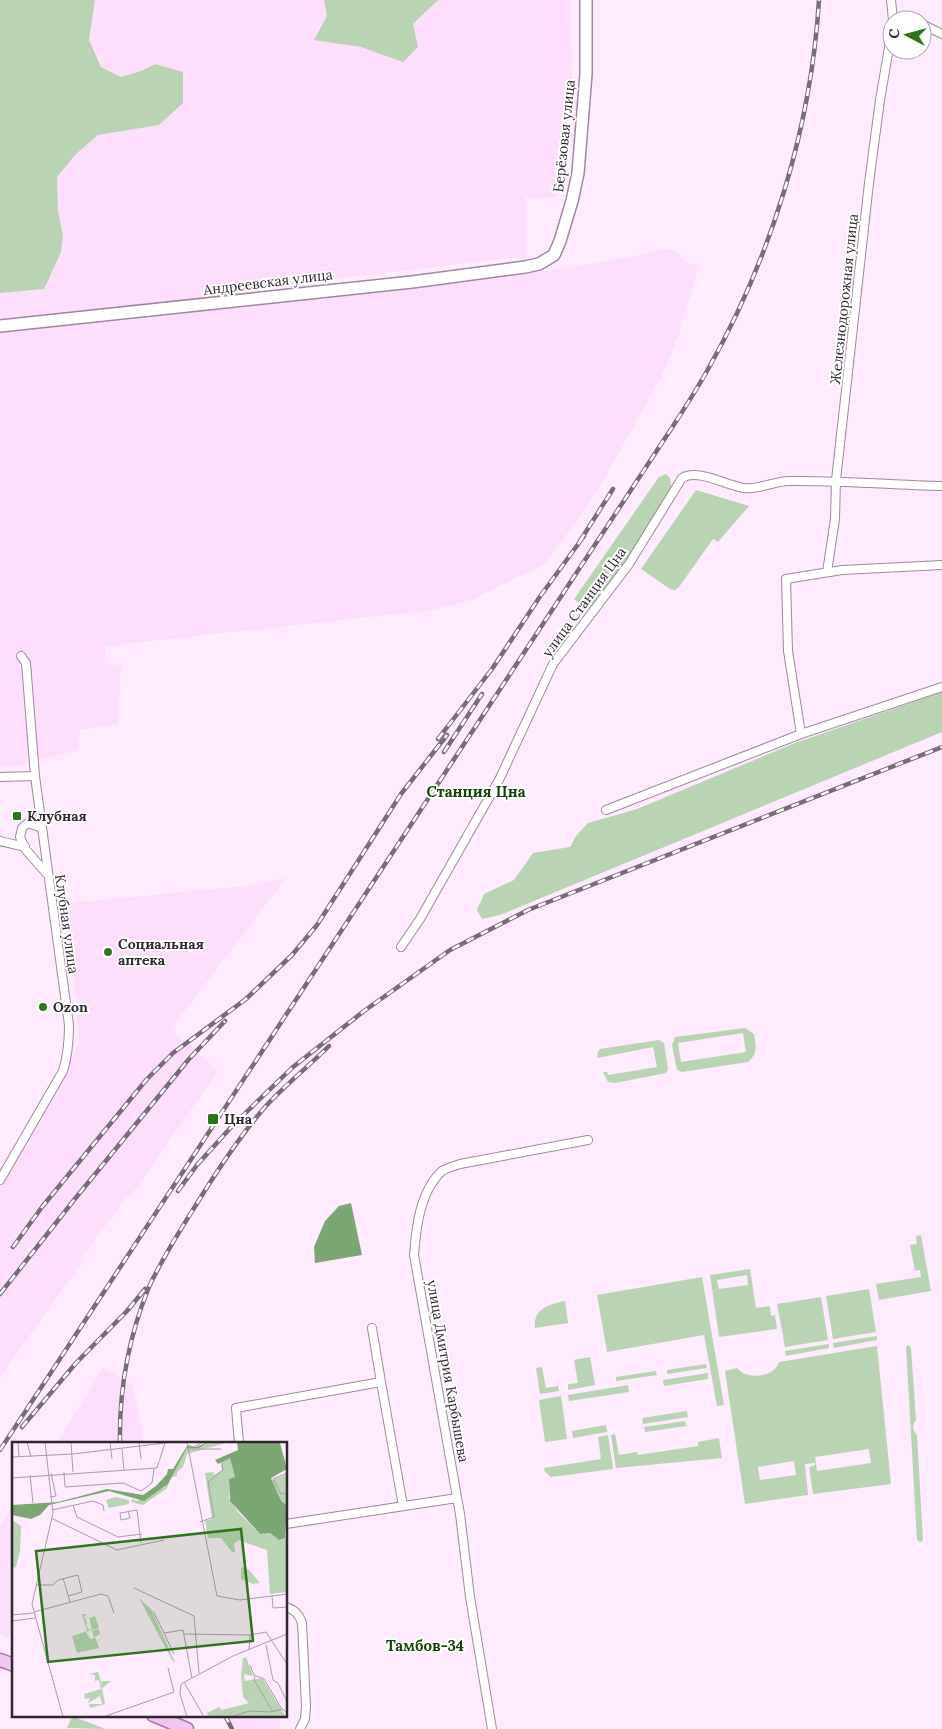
<svg xmlns="http://www.w3.org/2000/svg" width="942" height="1729" viewBox="0 0 942 1729" font-family="Lora,serif">
<style>
.built{fill:#fddffd}
.green{fill:#b8d4b2;fill-rule:evenodd}
.water{fill:#7ba872}
.lines{fill:none;stroke-linecap:round;stroke-linejoin:round}
.street-casing{stroke:#9e889e;stroke-width:10}
.secondary-casing{stroke:#9e889e;stroke-width:14}
.primary-casing{stroke:#a874a9;stroke-width:15}
.street{stroke:#fff;stroke-width:8}
.secondary{stroke:#fff;stroke-width:11}
.primary{stroke:#f2c5f3;stroke-width:12}
.rail-casing{stroke:#796c79;stroke-width:4.5}
.rail{stroke:#fff;stroke-width:2.5;stroke-dasharray:8;stroke-linecap:butt}
.poi-dot{fill:#2c751a;stroke:#fff;stroke-width:2}
.labels{text-anchor:middle;dominant-baseline:central;stroke-width:4;stroke-linejoin:round;paint-order:stroke}
.street-label{font-size:14px;fill:#2f262f;stroke:#fff}
.poi-label{font-size:14px;font-weight:bold;fill:#2f262f;stroke:#fff;text-anchor:start}
.neighbourhood-label{font-size:15px;font-weight:bold;fill:#144307;stroke:#fff}
.inset-road{fill:none;stroke:#ab9cab;stroke-width:1}
.view{fill:#2c751a;fill-opacity:0.15;stroke:#2c751a;stroke-width:2.5}
.inset-edge{fill:none;stroke:#2f262f;stroke-width:2.5}
</style>
<rect width="100%" height="100%" fill="#feebfe"/>
<path class="built" d="M95,0H324L327,16L315,40L361,47L403,61L413,24L438,0H571L572,78L562,172L555,197H526L525,259L512,258L222,292L224,305L570,268L670,249L679,253L686,262L699,266L679,334L663,373L601,485L546,564L471,600L433,610L105,646V664L121,665L118,724L80,730L78,750L21,765L0,766V293L44,289L63,235L58,212L57,177L76,154L98,135L123,130L155,64L141,71L121,77L101,67L89,40Z
M286,878L171,1029L218,1071L132,1194L130,1193L79,1261L81,1264L0,1377V1186L79,1044L69,903L246,886Z
M103,1368L133,1385L144,1443H57Z
M14,1503V1640L0,1634V1525Z
M222,1715H279L281,1720L279,1729H237L234,1724L227,1727Z"/>
<path class="green" d="M0,0H95L89,40L101,67L121,77L141,71L155,64L183,72V103L159,125L98,135L76,154L57,177L58,212L63,235L61,252L44,289L0,293Z
M324,0H438L413,24L418,47L403,62L361,47L314,40L327,16Z
M666,474L670,478L671,485L674,487L629,555L627,562L588,610L574,599L659,477Z
M696,490L749,506L718,542L713,539L679,587L675,590L670,589L641,569Z
M942,692V732L500,915L482,919L477,910L484,894L514,880L533,853L570,847L576,836L588,823L637,809L795,743Z
M745,1028L754,1034C756,1046 758,1053 748,1062L682,1072L677,1070L672,1045L675,1037ZM743,1033L746,1052L681,1062L678,1043Z
M659,1040L664,1043L668,1069L666,1073L615,1083L608,1082L603,1072H607L608,1075L657,1067L653,1047L597,1058L598,1051L600,1049Z
M921,1235L931,1291L879,1300L876,1284L921,1277L920,1270L915,1271L910,1245L917,1244L916,1236Z
M750,1269L756,1308L770,1306L771,1316L775,1315L777,1329L719,1337L710,1275ZM747,1275L748,1285L719,1289L717,1280Z
M702,1277L724,1405L717,1406L704,1335L607,1352L597,1295Z
M869,1289L876,1332L833,1339L826,1296Z
M821,1297L828,1340L785,1347L777,1304Z
M565,1301L568,1323L535,1328C533,1309 549,1304 565,1301Z
M877,1336V1340L834,1348L833,1343Z
M829,1344V1348L786,1356L785,1351Z
M909,1345L911,1348L916,1420C912,1425 912,1430 917,1435L923,1540L921,1542L917,1540L906,1347Z
M877,1346L891,1484L813,1494L809,1467L815,1465V1463L805,1464L808,1495L745,1504L725,1371L737,1368C746,1380 775,1378 779,1362ZM869,1449L871,1463L817,1471L815,1457ZM794,1461L796,1475L760,1480L758,1467Z
M590,1357L595,1385L568,1390V1384L578,1383L574,1360Z
M706,1364L707,1368L667,1374V1370Z
M542,1367L546,1388L558,1386L559,1391L540,1394L536,1368Z
M656,1371L657,1375L616,1381V1377Z
M708,1373V1379L664,1386L663,1380Z
M628,1385L629,1392L569,1401L568,1395Z
M561,1396L567,1439L545,1442L539,1400Z
M687,1411L688,1417L643,1424L642,1418Z
M685,1421L686,1426L645,1432L644,1427Z
M606,1425L607,1432L573,1438L572,1431Z
M615,1434L619,1455L637,1452L638,1455L698,1446V1442L719,1438L722,1458L616,1468L611,1435Z
M608,1435L613,1469L551,1477L545,1472L544,1468L601,1459L598,1437Z
M74,1717L106,1729L67,1728L71,1719Z"/>
<path class="water" d="M351,1203L362,1255L315,1263L314,1247L325,1221L339,1206Z"/>
<g class="lines">
<defs>
<path id="street" d="M891,0L893,20
M893,19L911,20
M922,24L942,34
M942,565L842,570L786,579L788,651L801,734L942,687
M827,572L835,519L836,480L869,183L880,100L892,30
M0,777L35,776
M606,810L801,734
M42,828L28,823L22,828L20,837L26,850L47,874
M0,841L25,847
M401,947L420,919L499,780L553,664L629,564L682,478C698,468 727,486 744,488C759,490 774,481 789,481C840,480 891,485 942,486
M0,1180L63,1071C68,1055 69,1042 69,1025L35,776L26,663L21,656
M372,1328L381,1382
M239,1443L236,1408L381,1382L403,1506
M286,1524L457,1498
M286,1607C295,1610 299,1614 302,1623L306,1706L305,1719L300,1729
M492,1729L470,1597L460,1514L414,1255C416,1228 420,1191 442,1171C447,1168 454,1166 460,1164L588,1140"/>
<path id="secondary" d="M0,326L412,282L525,267L539,264L554,255L560,241L572,201L578,173L586,74V0"/>
<path id="primary" d="M0,1660L14,1665
M153,1715L187,1729"/>
</defs>
<use href="#street" class="street-casing"/>
<use href="#secondary" class="secondary-casing"/>
<use href="#primary" class="primary-casing"/>
<use href="#street" class="street"/>
<use href="#secondary" class="secondary"/>
<use href="#primary" class="primary"/>
<defs>
<path id="rail" d="M580,541L613,489
M438,739L492,669L539,598L584,536
M444,752L482,694
M178,1191L197,1165L233,1125L293,1067L364,1011L450,950L528,910L942,747
M13,1247L42,1207L147,1079L173,1053L246,999L292,955L317,925L401,794L447,735
M0,1294L74,1200L189,1059L225,1021
M22,1427L76,1363L127,1311L145,1289
M120,1443C119,1390 129,1336 149,1287C164,1254 185,1223 204,1192C223,1162 242,1133 266,1106C285,1085 309,1066 329,1046
M0,1450L675,423C686,406 697,389 707,371C771,258 811,129 819,0
M225,1715L232,1729"/>
</defs>
<use href="#rail" class="rail-casing"/>
<use href="#rail" class="rail"/>
</g>
<g class="poi-dot">
<rect x="12" y="811" width="10" height="10" rx="2.5"/>
<circle cx="108" cy="952" r="5"/>
<circle cx="43" cy="1007" r="5"/>
<rect x="207" y="1113" width="12" height="12" rx="2.5"/>
</g>
<g class="labels">
<g class="street-label">
<text transform="translate(564 136) rotate(-84)">Берёзовая улица</text>
<text transform="translate(268 282) rotate(-7)">Андреевская улица</text>
<text transform="translate(844 299) rotate(-84)">Железнодорожная улица</text>
<text transform="translate(584 602) rotate(-54)">улица Станция Цна</text>
<text transform="translate(67 924) rotate(82)">Клубная улица</text>
<text transform="translate(448 1371) rotate(80)">улица Дмитрия Карбышева</text>
</g>
<g class="poi-label">
<text x="27" y="816">Клубная</text>
<text x="118" y="944">Социальная<tspan x="118" dy="16">аптека</tspan></text>
<text x="53" y="1007">Ozon</text>
<text x="224" y="1119">Цна</text>
</g>
<g class="neighbourhood-label">
<text x="476" y="791">Станция Цна</text>
<text x="425" y="1645">Тамбов-34</text>
</g>
</g>
<g transform="translate(12 1442)">
<rect width="275" height="275" fill="#feebfe"/>
<path d="M196,0H217L175,12L171,25L165,30V34L159,35L155,46L131,63L119,60L120,57L125,59L153,45L175,6H185ZM218,15L223,35L217,37V56L226,70L248,92L258,91L267,98L275,94V150L258,152L255,108L226,98L222,102L223,110H220L209,96H196L193,79L200,77L193,31L201,30L202,33L210,28L209,20ZM275,32V65L269,60L260,38ZM103,55L117,58V62L97,66L94,58ZM0,78L9,84L8,109L4,125L0,126ZM229,125L236,127L248,141L241,142L229,137ZM127,156L139,167L163,220L160,218ZM70,172H75L72,175L74,177L75,182L74,183L77,188L80,187L77,176L83,174L87,186L74,190L78,197L82,196L80,189L87,187L88,192L83,195L87,206L65,211L60,194L75,189ZM234,215L241,234L232,232L233,239L250,236L274,275H196L195,271L207,265L210,268L237,261L231,255L229,234L231,216ZM86,230L90,243V239H99L90,246L93,262L78,266L77,262H90L88,254L76,261L78,256L73,257L72,252L89,247L87,238L83,239V233L77,232Z" fill="#b8d4b2"/>
<path d="M196,0L187,6H175L156,42L132,59L97,49L37,63L28,73L19,77L0,73V63L46,60L95,47L131,53L144,44L155,32L156,27H161L175,4L184,5ZM225,0L268,1L275,27L259,36L269,59L275,64L273,96L267,98L258,91L248,92L218,59L217,37L223,35L218,16L206,22L203,18L226,8Z" fill="#7ba872"/>
<path class="inset-road" d="M6,0L7,15M15,0L19,15M33,0L41,71L20,162L51,275M59,0L61,30M98,0L100,17M127,0L129,17M175,0L205,154L228,158L275,152M175,3L182,5L191,0M110,7L112,28M175,7H209M0,15L61,12L161,0M52,30L53,45L111,41L129,49L140,41L142,27M275,31L261,37L269,52L275,51M18,33L21,61M0,36L145,26L153,1M38,55L44,54L39,31M61,63L65,75L106,95L130,92M40,68L81,59L91,63L92,69M116,69L118,76L109,78L108,71L125,68L129,101M39,76L105,108L152,98M188,80L202,75L196,40L211,28L210,21M51,136L58,160M24,143H41L46,138L66,133L70,150L56,154M122,146L182,174L187,231M260,154L261,166L275,165M141,169L152,191M22,170L89,152L96,154L102,171M0,173L22,171M0,179L23,176M172,192L238,193L254,190L275,222M254,203L261,238L266,241L275,260M237,208L238,193M162,212L152,191L171,188L180,236M238,223L242,233L252,237L270,267L275,270M243,234L242,238L261,270M172,240L192,275M91,275L162,250L156,226M175,275L168,252L169,242L221,214L275,192M219,275L237,269L259,270L270,267"/>
<path class="view" d="M229,87L241,199L36,220L24,109Z"/>
<rect width="275" height="275" class="inset-edge"/>
</g>
<g transform="translate(907 35) rotate(276)"><circle r="24" fill="#ffffff" stroke="#aca8ac"/>
<path d="M0-4L9 19L0 12L-9 19Z" fill="#2c751a"/>
<text y="-8" font-size="14" font-weight="bold" text-anchor="middle" fill="#2f262f">С</text>
</g>
</svg>
